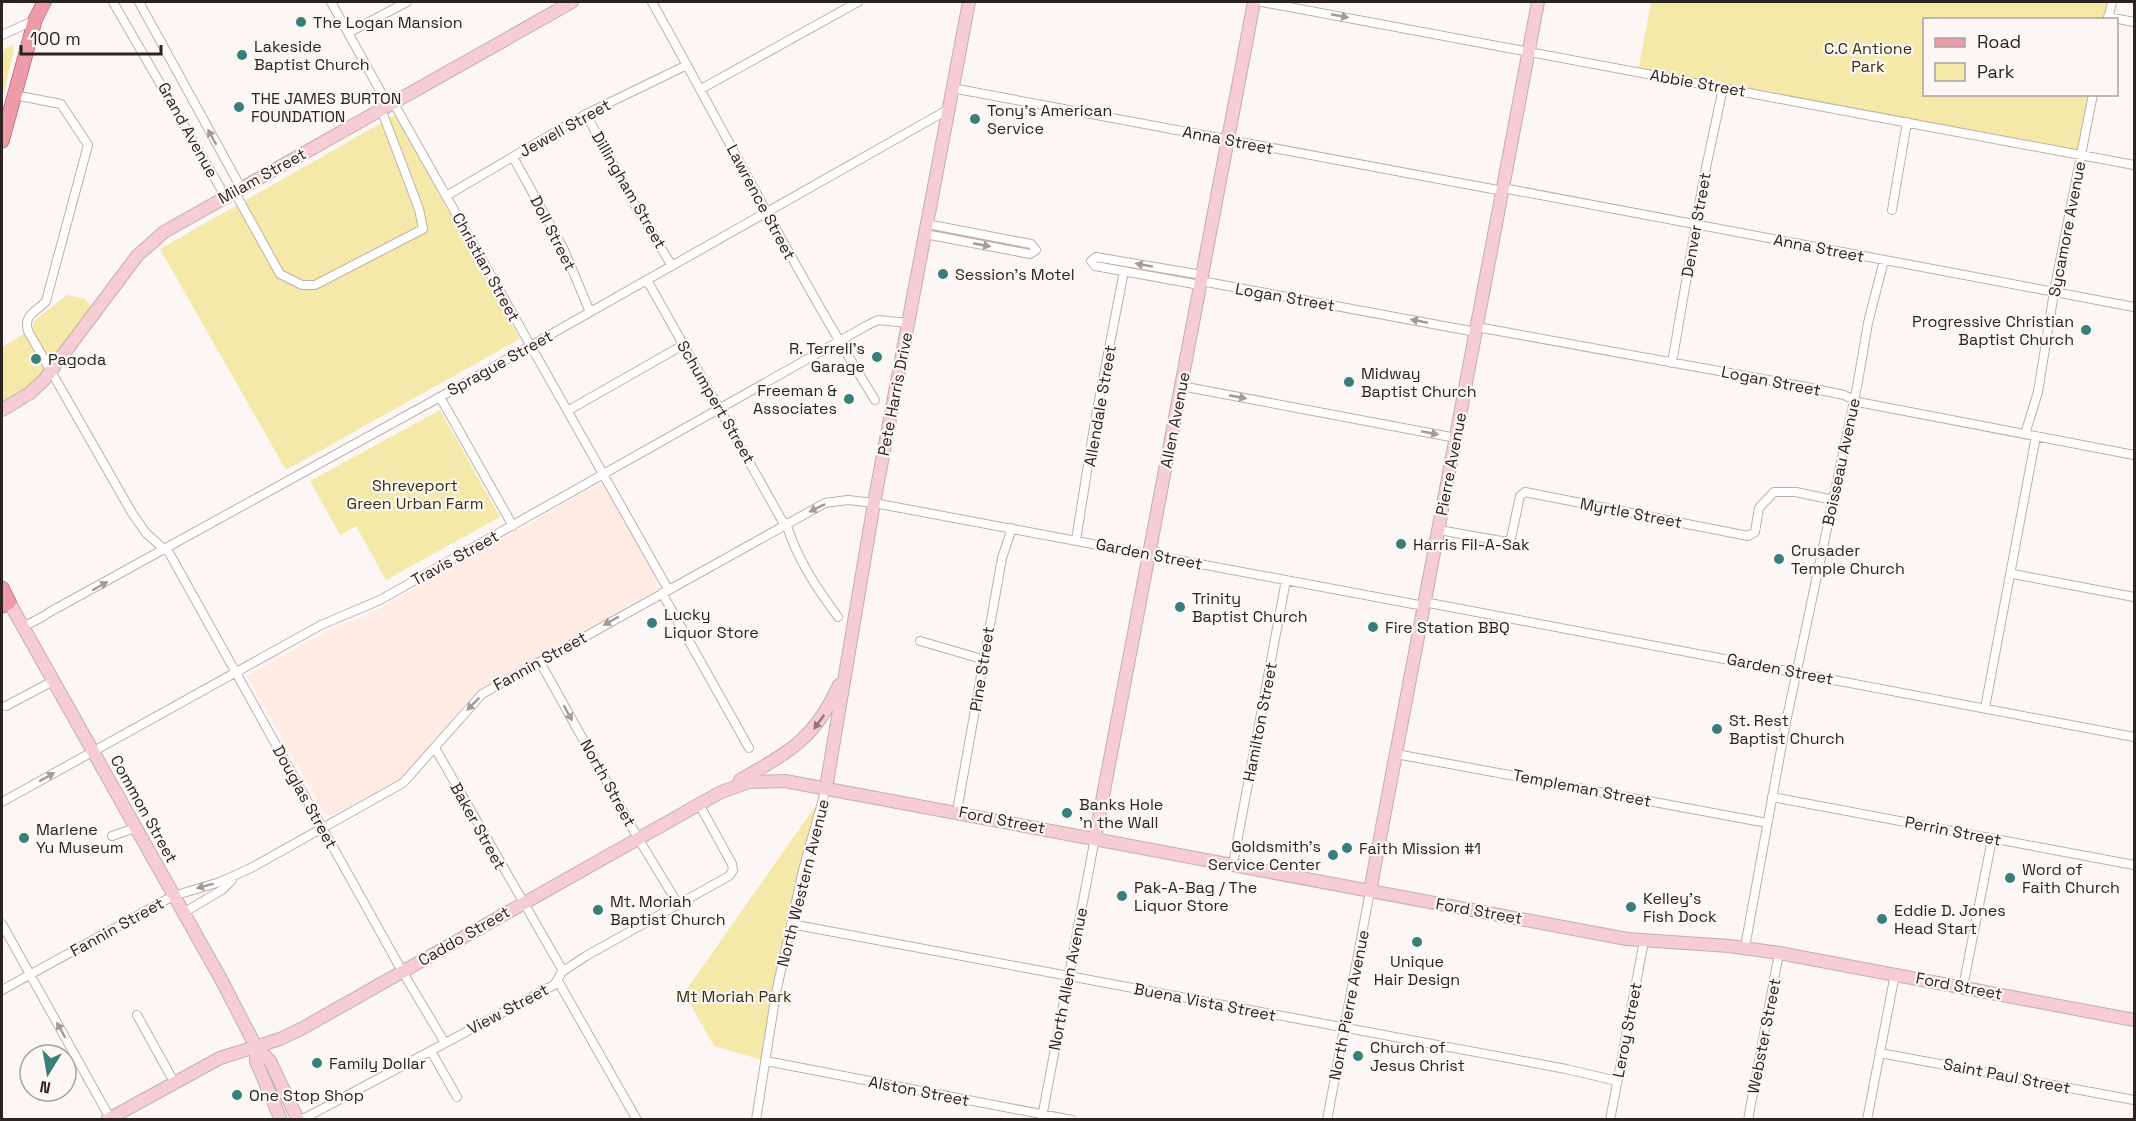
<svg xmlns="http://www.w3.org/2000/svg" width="2136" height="1121" viewBox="0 0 2136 1121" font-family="'Space Grotesk',sans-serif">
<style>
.built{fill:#feebe3}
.green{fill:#f4e9a9}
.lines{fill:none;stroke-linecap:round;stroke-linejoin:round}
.street-casing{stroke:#c4aea5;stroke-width:10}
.secondary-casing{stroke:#c4aea5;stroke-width:14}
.primary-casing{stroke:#a24654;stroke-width:15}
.street{stroke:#fff;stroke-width:8}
.secondary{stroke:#f6cdd4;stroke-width:12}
.primary{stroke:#ee9ba9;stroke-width:14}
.oneway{fill:#a09c9b}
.oneway2{fill:#90787a}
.poi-dot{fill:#387f79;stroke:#fcf7f5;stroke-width:2}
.labels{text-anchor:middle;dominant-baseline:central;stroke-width:4.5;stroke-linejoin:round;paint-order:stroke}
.poi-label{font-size:16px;fill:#2b2320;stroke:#fcf7f5;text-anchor:start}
.park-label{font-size:16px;fill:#352f0d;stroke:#fcf7f5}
.street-label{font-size:16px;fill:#2b2320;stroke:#fcf7f5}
</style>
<rect width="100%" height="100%" fill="#fcf7f5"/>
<path class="built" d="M599,484L606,487L657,579L655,591L503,676L470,698L404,777L331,816L325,814L247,676L336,626L366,616Z"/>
<path class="green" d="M1651,2H2112L2108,19L1924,20V94L2093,95L2081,156L1638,72Z
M12,45L14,50L2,101V50Z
M395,115L520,339L286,470L160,249Z
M67,295L85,299L95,312L44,380L2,410V347L32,329L35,320Z
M440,410L500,517L386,580L356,526L340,535L310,481Z
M814,808L818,814L803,870L766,1061L714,1046L684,993Z"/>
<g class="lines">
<defs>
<path id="street" d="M113,2L225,196
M139,2L241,188
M331,2L388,105
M652,2C726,134 795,271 875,400
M1262,2L2134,165
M2108,17L2134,22
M2108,20L2112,2
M348,33L407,2
M2,35L35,20
M952,88L1503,191
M701,89L858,2
M14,95L61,104L88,145L46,301C37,312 23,314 28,331L132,513L146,533L165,550
M393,102L668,589
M586,114L632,200L672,266
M513,157L564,250L590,312
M1503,188L2134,307
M234,191L280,274L302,285H315L423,229L419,209L381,109
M446,196L586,114L687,65
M1892,210L1907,122
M925,234L1030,254L1036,250L1031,244L927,224
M647,280L784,524
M1201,281L1476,332
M1200,285L1095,266L1091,261L1096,257L1202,275
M1477,327L1801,386L1844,395L1858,402L2134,455
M1672,363L1704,177L1723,88
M1181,386L1456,438
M440,397L513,526
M569,410L683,345
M2025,434L2038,392L2054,292L2093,94
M786,523C797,559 816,587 838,617
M1439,530L1507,542L1511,538L1520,496L1525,492L1748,536L1755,532L1759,508L1774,492H1796L1833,500
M1076,540L1095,421L1124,271
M167,549L402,971L445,1043
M2013,574L2134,597
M662,593L749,748
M1424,602L2134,737
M48,613L440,397L949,109
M23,627L44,616
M920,641L982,659
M540,662L638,838L678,904
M6,706L53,681
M1985,708L2036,436
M435,748L563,971
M1396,754L1767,823
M1772,797L2134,865
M2,802L321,625L380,600L866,326L878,320L908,323
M957,811L1002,558L1012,528
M112,836L135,828
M1233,864L1286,580
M183,913L222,890L232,880
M2,924L111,1120
M791,924L1566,1069L1617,1081
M1745,947L1786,722L1857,387L1868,323L1884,260
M558,981L637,1120
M1963,987L1992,839
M2,990L173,896L220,882L251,868L403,783L482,694L825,503L848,500L874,503L1424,606
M137,1015L174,1082
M431,1051L457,1097
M1880,1053L2134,1100
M766,1061L1072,1120
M1042,1117L1095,838
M301,1120L554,985L562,972L586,956L729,876L733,870L732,864L699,804
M756,1120L776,993L803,870L826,788
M1327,1120L1370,891
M1610,1120L1644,941
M1748,1120L1779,953
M1867,1120L1895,974"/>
<path id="secondary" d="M2,410L30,393L44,380L137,256L164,232L572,2
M9,602L222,981L256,1047L270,1061L298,1120
M740,780C790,751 814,740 839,685
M826,788L874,503L969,2
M1095,838L1254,2
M1370,891L1538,2
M256,1047V1061L281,1120
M107,1120L220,1058L280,1039L301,1029L721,792L749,782L785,781L1627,939L1729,946L1779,953L2134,1020"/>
<path id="primary" d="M2,141L35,20L44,2
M2,588L9,602L2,606"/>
</defs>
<use href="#street" class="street-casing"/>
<use href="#secondary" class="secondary-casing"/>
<use href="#primary" class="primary-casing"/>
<use href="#street" class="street"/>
<use href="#secondary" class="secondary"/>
<use href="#primary" class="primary"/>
</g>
<defs><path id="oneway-solid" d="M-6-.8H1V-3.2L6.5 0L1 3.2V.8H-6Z" transform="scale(1.5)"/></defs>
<g class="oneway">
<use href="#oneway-solid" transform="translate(1340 16) rotate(11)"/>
<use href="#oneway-solid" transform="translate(212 137) rotate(-119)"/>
<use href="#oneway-solid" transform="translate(982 245) rotate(11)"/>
<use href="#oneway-solid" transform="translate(1144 265) rotate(-170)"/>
<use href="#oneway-solid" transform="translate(1419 321) rotate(-169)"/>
<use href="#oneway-solid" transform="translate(1238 397) rotate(11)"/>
<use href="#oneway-solid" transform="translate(1430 433) rotate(11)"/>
<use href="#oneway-solid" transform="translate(817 508) rotate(154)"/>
<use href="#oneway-solid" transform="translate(100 586) rotate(-29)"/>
<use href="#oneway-solid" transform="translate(611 621) rotate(151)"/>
<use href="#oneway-solid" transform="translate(473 704) rotate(135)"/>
<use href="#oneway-solid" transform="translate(568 713) rotate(61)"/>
<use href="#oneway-solid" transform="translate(47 777) rotate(-29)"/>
<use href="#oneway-solid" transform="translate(205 886) rotate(165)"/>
<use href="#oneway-solid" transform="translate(61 1030) rotate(-119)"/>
</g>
<use class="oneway2" href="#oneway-solid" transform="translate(819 722) rotate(126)"/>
<g class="poi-dot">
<circle cx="301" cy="22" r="6"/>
<circle cx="242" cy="55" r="6"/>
<circle cx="239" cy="107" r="6"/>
<circle cx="975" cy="119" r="6"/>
<circle cx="943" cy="274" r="6"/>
<circle cx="2086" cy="330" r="6"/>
<circle cx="877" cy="357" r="6"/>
<circle cx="36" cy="359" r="6"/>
<circle cx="1349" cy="382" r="6"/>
<circle cx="849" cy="399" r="6"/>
<circle cx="1401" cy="544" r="6"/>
<circle cx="1779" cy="559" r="6"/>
<circle cx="1180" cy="607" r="6"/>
<circle cx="652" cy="623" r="6"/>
<circle cx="1373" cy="627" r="6"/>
<circle cx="1717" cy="729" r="6"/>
<circle cx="1067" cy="813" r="6"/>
<circle cx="24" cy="838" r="6"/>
<circle cx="1347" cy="848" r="6"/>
<circle cx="1333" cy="855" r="6"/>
<circle cx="2010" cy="878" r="6"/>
<circle cx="1122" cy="896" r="6"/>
<circle cx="1631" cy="907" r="6"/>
<circle cx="598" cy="910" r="6"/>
<circle cx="1882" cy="919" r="6"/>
<circle cx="1417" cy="942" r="6"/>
<circle cx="1358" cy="1056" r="6"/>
<circle cx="317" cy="1063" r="6"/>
<circle cx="237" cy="1095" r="6"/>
</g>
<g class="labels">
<g class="poi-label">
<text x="313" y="22">The Logan Mansion</text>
<text x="254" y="46">Lakeside<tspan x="254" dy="18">Baptist Church</tspan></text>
<text x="251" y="98">THE JAMES BURTON<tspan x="251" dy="18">FOUNDATION</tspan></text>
<text x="987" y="110">Tony's American<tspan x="987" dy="18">Service</tspan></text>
<text x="955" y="274">Session's Motel</text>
<text x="2074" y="321" text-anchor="end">Progressive Christian<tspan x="2074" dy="18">Baptist Church</tspan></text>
<text x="865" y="348" text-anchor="end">R. Terrell's<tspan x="865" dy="18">Garage</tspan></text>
<text x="48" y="359">Pagoda</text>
<text x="1361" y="373">Midway<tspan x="1361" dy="18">Baptist Church</tspan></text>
<text x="837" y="390" text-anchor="end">Freeman &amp;<tspan x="837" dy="18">Associates</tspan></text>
<text x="1413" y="544">Harris Fil-A-Sak</text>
<text x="1791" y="550">Crusader<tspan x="1791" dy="18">Temple Church</tspan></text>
<text x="1192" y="598">Trinity<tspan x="1192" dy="18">Baptist Church</tspan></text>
<text x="664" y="614">Lucky<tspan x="664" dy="18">Liquor Store</tspan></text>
<text x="1385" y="627">Fire Station BBQ</text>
<text x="1729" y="720">St. Rest<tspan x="1729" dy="18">Baptist Church</tspan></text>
<text x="1079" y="804">Banks Hole<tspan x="1079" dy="18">'n the Wall</tspan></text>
<text x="36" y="829">Marlene<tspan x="36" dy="18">Yu Museum</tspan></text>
<text x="1321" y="846" text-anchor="end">Goldsmith's<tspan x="1321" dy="18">Service Center</tspan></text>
<text x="1359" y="848">Faith Mission #1</text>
<text x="2022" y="869">Word of<tspan x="2022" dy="18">Faith Church</tspan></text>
<text x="1134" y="887">Pak-A-Bag / The<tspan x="1134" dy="18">Liquor Store</tspan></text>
<text x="1643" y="898">Kelley's<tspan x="1643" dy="18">Fish Dock</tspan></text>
<text x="610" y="901">Mt. Moriah<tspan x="610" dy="18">Baptist Church</tspan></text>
<text x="1894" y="910">Eddie D. Jones<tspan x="1894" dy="18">Head Start</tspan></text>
<text x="1417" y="961" text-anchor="middle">Unique<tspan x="1417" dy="18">Hair Design</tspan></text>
<text x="1370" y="1047">Church of<tspan x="1370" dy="18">Jesus Christ</tspan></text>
<text x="329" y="1063">Family Dollar</text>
<text x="249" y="1095">One Stop Shop</text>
</g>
<g class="park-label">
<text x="1868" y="48">C.C Antione<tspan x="1868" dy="18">Park</tspan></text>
<text x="415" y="485">Shreveport<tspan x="415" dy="18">Green Urban Farm</tspan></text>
<text x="734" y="996">Mt Moriah Park</text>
</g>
<g class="street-label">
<text transform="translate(1698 83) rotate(10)">Abbie Street</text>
<text transform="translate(565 128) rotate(-29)">Jewell Street</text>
<text transform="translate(188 130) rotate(61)">Grand Avenue</text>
<text transform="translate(1228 140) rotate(11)">Anna Street</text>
<text transform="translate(262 176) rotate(-29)">Milam Street</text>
<text transform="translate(629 190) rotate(60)">Dillingham Street</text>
<text transform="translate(761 202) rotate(62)">Lawrence Street</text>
<text transform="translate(1696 225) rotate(-80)">Denver Street</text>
<text transform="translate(2067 229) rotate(-79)">Sycamore Avenue</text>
<text transform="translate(553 233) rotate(63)">Doll Street</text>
<text transform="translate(1819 248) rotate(11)">Anna Street</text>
<text transform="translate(486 267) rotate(61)">Christian Street</text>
<text transform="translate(1285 297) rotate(10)">Logan Street</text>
<text transform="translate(500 363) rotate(-29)">Sprague Street</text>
<text transform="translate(1771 381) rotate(11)">Logan Street</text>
<text transform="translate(895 394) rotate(-79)">Pete Harris Drive</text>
<text transform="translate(716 402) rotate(60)">Schumpert Street</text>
<text transform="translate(1100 406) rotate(-80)">Allendale Street</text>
<text transform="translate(1175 420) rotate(-79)">Allen Avenue</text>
<text transform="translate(1841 462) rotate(-78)">Boisseau Avenue</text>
<text transform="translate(1451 464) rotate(-79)">Pierre Avenue</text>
<text transform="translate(1631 513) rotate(11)">Myrtle Street</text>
<text transform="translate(1149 554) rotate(11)">Garden Street</text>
<text transform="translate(455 558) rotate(-29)">Travis Street</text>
<text transform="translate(540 661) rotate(-29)">Fannin Street</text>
<text transform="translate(982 669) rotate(-81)">Pine Street</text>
<text transform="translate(1780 669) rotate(11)">Garden Street</text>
<text transform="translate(1260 722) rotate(-79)">Hamilton Street</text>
<text transform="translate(608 783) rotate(61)">North Street</text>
<text transform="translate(1582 788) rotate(11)">Templeman Street</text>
<text transform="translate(305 797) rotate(61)">Douglas Street</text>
<text transform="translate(144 809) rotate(61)">Common Street</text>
<text transform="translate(1002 820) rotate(11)">Ford Street</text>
<text transform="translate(478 826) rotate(61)">Baker Street</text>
<text transform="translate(1953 831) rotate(11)">Perrin Street</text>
<text transform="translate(803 883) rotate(-76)">North Western Avenue</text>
<text transform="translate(1479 911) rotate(10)">Ford Street</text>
<text transform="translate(117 927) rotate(-29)">Fannin Street</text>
<text transform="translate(464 936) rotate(-30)">Caddo Street</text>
<text transform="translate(1068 979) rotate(-79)">North Allen Avenue</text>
<text transform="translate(1959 986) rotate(11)">Ford Street</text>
<text transform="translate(1205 1002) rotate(11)">Buena Vista Street</text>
<text transform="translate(1349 1005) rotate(-79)">North Pierre Avenue</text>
<text transform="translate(508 1009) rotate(-28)">View Street</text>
<text transform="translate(1627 1030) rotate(-79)">Leroy Street</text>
<text transform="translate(1764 1036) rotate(-79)">Webster Street</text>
<text transform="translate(2007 1076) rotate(11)">Saint Paul Street</text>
<text transform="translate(919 1091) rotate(11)">Alston Street</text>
</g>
</g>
<rect width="2136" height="1121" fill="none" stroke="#2b2320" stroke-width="6"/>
<rect x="1923" y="18" width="195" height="78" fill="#fcf7f5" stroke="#a8a2a0" stroke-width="1.5"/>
<rect x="1935" y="38" width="30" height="9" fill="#ee9ba9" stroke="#a8a2a0" stroke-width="1.5"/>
<text x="1977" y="48" font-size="18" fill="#2b2320">Road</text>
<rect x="1935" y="63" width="30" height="18" fill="#f4e9a9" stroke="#a8a2a0" stroke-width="1.5"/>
<text x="1977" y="78" font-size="18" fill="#2b2320">Park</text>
<g transform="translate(48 1073) rotate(191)"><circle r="28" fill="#fcf7f5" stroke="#a8a2a0" stroke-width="1.5"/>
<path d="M0-4.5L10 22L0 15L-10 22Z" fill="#387f79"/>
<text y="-9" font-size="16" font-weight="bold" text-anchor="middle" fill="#2b2320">N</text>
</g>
<path d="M21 45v9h140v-9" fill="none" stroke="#2b2320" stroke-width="3"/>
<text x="30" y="45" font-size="18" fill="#2b2320" stroke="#fcf7f5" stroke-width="4.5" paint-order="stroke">100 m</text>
</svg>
